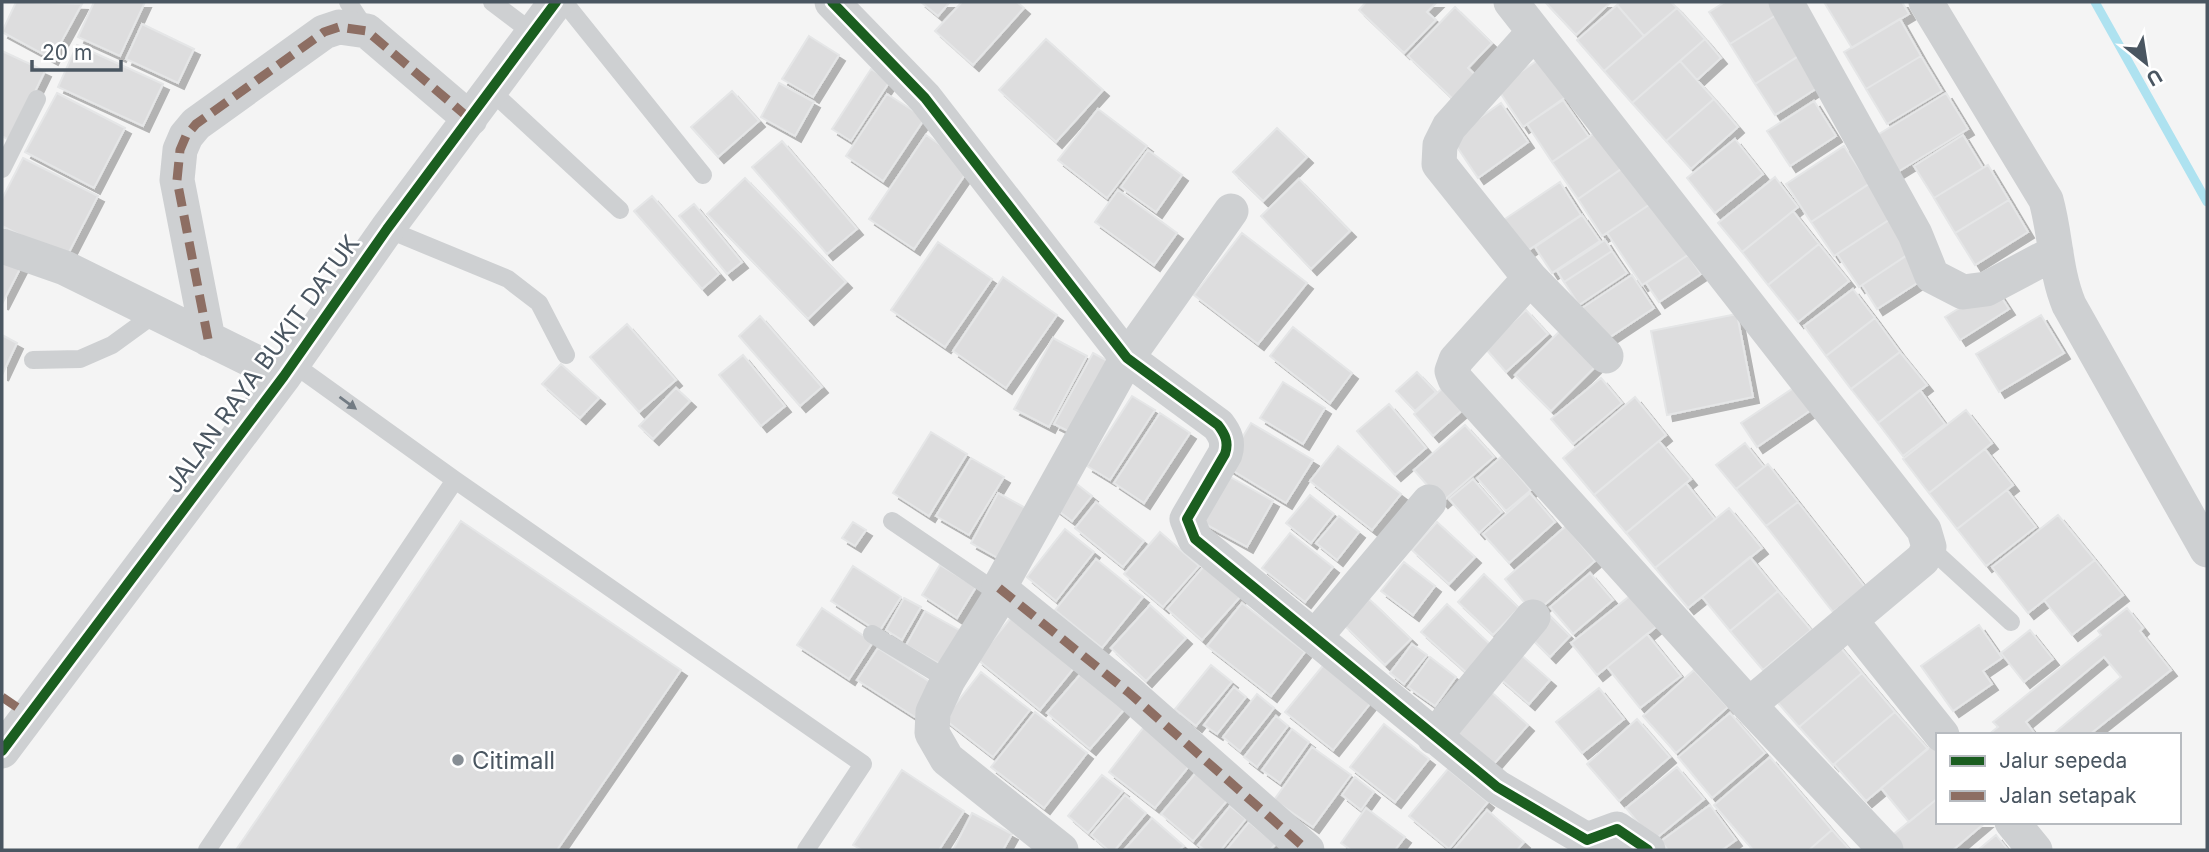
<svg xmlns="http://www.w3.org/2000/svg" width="2209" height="852" viewBox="0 0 2209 852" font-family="Inter,sans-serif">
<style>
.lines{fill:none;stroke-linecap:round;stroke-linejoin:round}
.stream{stroke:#aee2f0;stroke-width:9}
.building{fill:#ddddde;stroke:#e5e6e7;stroke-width:2;filter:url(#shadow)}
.service{stroke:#ced0d2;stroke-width:18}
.minor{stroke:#ced0d2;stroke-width:35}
.quiet{stroke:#8d6e63;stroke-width:9;stroke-dasharray:18 9;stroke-linecap:butt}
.cycleway-casing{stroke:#fff;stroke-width:15}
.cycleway{stroke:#1b5e20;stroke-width:10}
.oneway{fill:#727b83}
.poi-dot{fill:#868d94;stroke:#fff;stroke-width:2.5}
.labels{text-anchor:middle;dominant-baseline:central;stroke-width:5;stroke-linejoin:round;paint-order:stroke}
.street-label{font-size:24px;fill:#4a5661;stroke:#fff}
.poi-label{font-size:24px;fill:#4a5661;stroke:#fff;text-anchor:start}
</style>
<defs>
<filter id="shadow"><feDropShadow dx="6" dy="6" stdDeviation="0" flood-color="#0004"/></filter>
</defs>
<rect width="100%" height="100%" fill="#f4f4f4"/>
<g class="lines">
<path class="stream" d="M2095,2L2207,202"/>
</g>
<path class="building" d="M16,2L82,4L52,59L2,32Z
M94,2H145L120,56L78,37Z
M921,2H950L938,16Z
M962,2H1017L1024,8L973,65L935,31Z
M1366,2H1437L1427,12L1436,20L1404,53L1359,10Z
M1545,2H1611L1576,35Z
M1620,2H1671L1677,8L1644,36L1617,5Z
M1725,2H1775L1781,12L1730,44L1709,12Z
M1824,2H1902L1909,14L1852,48Z
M1617,5L1644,36L1604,71L1577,40Z
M1455,7L1492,43L1468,68L1481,80L1458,104L1408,56Z
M1677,8L1705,39L1632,103L1604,71Z
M1781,12L1806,51L1755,84L1730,44Z
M1900,19L1921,56L1866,89L1844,52Z
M142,24L194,49L178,83L126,59Z
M809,36L839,55L813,97L782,79Z
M1046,39L1103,90L1056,142L999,90Z
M1705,39L1721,58L1697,80L1680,61Z
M77,45L163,84L143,126L58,87Z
M2,51L45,71L11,141L2,136Z
M1802,54L1822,85L1775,115L1755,84Z
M1921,56L1942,91L1887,124L1866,89Z
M1541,58L1567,96L1523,127L1497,88Z
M1680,61L1714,99L1666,141L1632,103Z
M871,69L890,81L851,141L832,129Z
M779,83L814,102L795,136L761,117Z
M732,91L759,121L718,157L691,127Z
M57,93L125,128L94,188L25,152Z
M1946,93L1968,129L1896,173L1874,137Z
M887,94L925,118L883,181L846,156Z
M1714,99L1738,127L1691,169L1666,141Z
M1563,100L1589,137L1552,162L1527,124Z
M1814,101L1836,136L1790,166L1767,131Z
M1501,103L1528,142L1478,178L1451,138Z
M1098,109L1147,146L1107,198L1058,160Z
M1277,128L1307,157L1263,201L1233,172Z
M1602,128L1627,165L1578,199L1552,162Z
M926,135L971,166L914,249L869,219Z
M1963,135L1983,168L1934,198L1914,166Z
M1735,139L1763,174L1715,213L1687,178Z
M782,141L857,229L827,254L752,167Z
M1844,146L1869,184L1811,222L1786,184Z
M1148,150L1182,175L1156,212L1121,187Z
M23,158L98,196L66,258L2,226V199Z
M1627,165L1652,203L1602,236L1578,199Z
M1988,165L2009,200L1955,233L1934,198Z
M1775,177L1798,207L1742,252L1718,223Z
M745,178L846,282L808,319L707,214Z
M1299,179L1350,231L1311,269L1261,216Z
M1560,182L1581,215L1524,253L1502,221Z
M1869,184L1892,218L1834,256L1811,222Z
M1118,190L1177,233L1154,265L1095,222Z
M652,196L719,274L702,289L634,211Z
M2009,200L2028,232L1975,265L1955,233Z
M1652,203L1688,255L1642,285L1607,233Z
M694,204L742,262L727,274L679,216Z
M1793,211L1819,244L1768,285L1742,252Z
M1582,215L1600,241L1552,273L1535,247Z
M1892,218L1913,251L1859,287L1837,254Z
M1242,233L1307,283L1258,344L1194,295Z
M1605,240L1612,251L1564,282L1557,271Z
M938,242L992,279L945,347L891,310Z
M1819,244L1849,281L1798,322L1768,285Z
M1612,251L1627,273L1579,305L1564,282Z
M2,255L22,265L2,304Z
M1688,255L1701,274L1659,302L1646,283Z
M1906,256L1922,280L1877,309L1862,285Z
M1632,275L1654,308L1601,343L1579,310Z
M1003,277L1057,315L1006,388L953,351Z
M1853,289L1875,318L1826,356L1804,326Z
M1998,292L2009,309L1960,340L1945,317L1979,296Z
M1526,310L1548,334L1506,372L1485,348Z
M1737,314L1753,397L1667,415L1651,331Z
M2041,315L2064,353L1999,392L1976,354Z
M760,316L822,387L800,406L739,336Z
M1875,318L1900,352L1851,389L1826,356Z
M627,324L676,380L639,412L590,357Z
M1293,327L1352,373L1330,403L1270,356Z
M1562,329L1597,365L1551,411L1515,375Z
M2,335L17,343L2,375Z
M1053,338L1087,356L1049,427L1014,409Z
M1900,352L1927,385L1878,423L1851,389Z
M1093,353L1115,365L1076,435L1054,424Z
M743,355L785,406L761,426L719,375Z
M561,364L599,398L580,418L542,384Z
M1417,372L1436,392L1415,411L1396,391Z
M1601,378L1622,403L1573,444L1551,419Z
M1283,382L1325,408L1303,444L1260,418Z
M1446,385L1466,407L1433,436L1414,414Z
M1795,387L1811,410L1757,447L1741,423Z
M676,388L690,401L653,439L639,426Z
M1920,390L1945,424L1903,456L1878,423Z
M1132,396L1155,410L1110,480L1087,466Z
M1635,397L1666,435L1594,495L1563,458Z
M1389,404L1426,448L1395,475L1357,431Z
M1966,410L1992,443L1929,493L1903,459Z
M1160,413L1190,433L1144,503L1114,483Z
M1251,423L1313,460L1286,503L1225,466Z
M1465,425L1494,457L1442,502L1414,470Z
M931,432L967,454L929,516L893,493Z
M1659,441L1691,479L1626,533L1594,495Z
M1745,443L1764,467L1736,489L1716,465Z
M1338,446L1401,494L1372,530L1310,481Z
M1985,449L2013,485L1957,529L1929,493Z
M1502,456L1531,490L1506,511L1477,478Z
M971,458L1004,477L969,535L936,516Z
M1768,464L1798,502L1766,526L1736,489Z
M1225,474L1273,501L1247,547L1198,520Z
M1069,478L1092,496L1072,521L1049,504Z
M1473,479L1502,512L1479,533L1449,499Z
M1686,483L1715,519L1655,568L1626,533Z
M2007,490L2036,527L1986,566L1957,529Z
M998,493L1031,511L1003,561L971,543Z
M1530,493L1555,522L1509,563L1483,534Z
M1310,495L1334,514L1311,543L1286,523Z
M1096,502L1144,541L1123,567L1075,528Z
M1798,502L1865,587L1833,612L1766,526Z
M1729,508L1762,548L1688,608L1655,568Z
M2058,515L2095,560L2028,613L1992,567Z
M1339,516L1359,532L1337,560L1316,543Z
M461,521L681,670L557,850H236Z
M853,522L866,530L855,546L842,538Z
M1437,522L1475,557L1449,584L1412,550Z
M1566,526L1595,561L1534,614L1505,579Z
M1065,529L1094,552L1056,601L1027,577Z
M1160,532L1199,566L1163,607L1124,574Z
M1290,533L1333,567L1305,602L1262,568Z
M1750,557L1778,591L1730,631L1702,597Z
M1096,559L1143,597L1102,648L1055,610Z
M2095,560L2123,595L2072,635L2044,600Z
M1404,562L1435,586L1413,615L1381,591Z
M940,565L976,587L957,618L922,595Z
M853,566L901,597L879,632L831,601Z
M1204,566L1240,597L1202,640L1167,609Z
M1590,573L1613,600L1573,634L1550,607Z
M1484,574L1519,608L1493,635L1458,602Z
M1778,591L1811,630L1763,670L1730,631Z
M1631,595L1656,627L1597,675L1571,643Z
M904,598L921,607L902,640L886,630Z
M1369,599L1411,639L1385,665L1344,625Z
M1242,603L1305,652L1271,696L1207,646Z
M1447,604L1493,647L1468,674L1421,632Z
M1150,605L1186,638L1146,681L1111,648Z
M822,608L873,642L849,679L797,645Z
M2127,608L2143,628L2140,631L2171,670L2089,735H2052L2121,677L2104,657L2026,722L2036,735H1988L1998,727L1993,722L2101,635L2098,631Z
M925,611L968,635L949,669L906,645Z
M1545,611L1570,636L1550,657L1525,632Z
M1015,613L1078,663L1040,710L977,659Z
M1979,625L2002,658L1983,671L1992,684L1953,711L1921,666Z
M2030,630L2053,659L2024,682L2001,653Z
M1647,634L1681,676L1640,708L1607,667Z
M1836,642L1862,673L1799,727L1772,696Z
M1412,644L1427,655L1404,684L1390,673Z
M878,648L939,688L918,719L857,680Z
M1519,653L1550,680L1529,704L1498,677Z
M1430,657L1456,677L1435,706L1408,687Z
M1326,662L1373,700L1333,750L1285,712Z
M1211,665L1232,682L1196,726L1175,709Z
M1085,669L1128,705L1090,749L1047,713Z
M1694,670L1728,707L1676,753L1643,716Z
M981,672L1030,710L993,757L944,719Z
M1862,673L1895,712L1833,765L1799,727Z
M1234,687L1246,697L1217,734L1204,725Z
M1599,688L1624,719L1582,753L1556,722Z
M1489,690L1528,725L1493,765L1454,731Z
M1257,694L1274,708L1240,751L1223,737Z
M1035,712L1087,753L1044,808L991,767Z
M1895,712L1928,749L1866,801L1834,764Z
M1730,713L1765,753L1712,798L1678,757Z
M1276,716L1288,726L1257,767L1244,757Z
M1637,719L1670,757L1619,801L1587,764Z
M1384,724L1429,759L1395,802L1350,767Z
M1144,727L1190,765L1155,808L1109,772Z
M1292,729L1309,742L1280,783L1262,770Z
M1934,743L1938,748V798L1909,822L1881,788Z
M1312,747L1351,775L1313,827L1274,800Z
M1770,757L1832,830L1809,850H1753L1714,805Z
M1677,767L1704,799L1653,841L1626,808Z
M1199,769L1231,796L1193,841L1161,814Z
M1448,769L1488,802L1449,849L1409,816Z
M902,770L964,811L939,850H862L853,845Z
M1102,775L1123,791L1088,833L1068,816Z
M1355,777L1374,792L1361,810L1342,795Z
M1125,795L1146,813L1115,850H1108L1091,835Z
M1938,798V822H1986L1953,850H1899L1889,838Z
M1710,805L1736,840L1722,850H1668L1661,841Z
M1230,806L1246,819L1221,850H1205L1198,845Z
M1366,808L1405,837L1395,850H1351L1341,843Z
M1487,810L1524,842L1517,850H1453Z
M972,813L1012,834L1003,850H953Z
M1152,818L1184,846L1179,850H1124Z
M1249,822L1276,844L1270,850H1226Z
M1832,830L1850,850H1809Z
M1996,835L2008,850H1978Z"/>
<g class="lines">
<path class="service" d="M348,2L367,31
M492,2L533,33
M564,2L703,175
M490,90L620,210
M2,169L37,99
M387,229L508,279L539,303L566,355
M33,360L80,359L112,345L156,313
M292,363L455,480L863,764L806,850
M892,521L1001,595
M1929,547L2011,622
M872,634L948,680
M207,850L455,480"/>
<path class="minor" d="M832,2L925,98L1127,358L1218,425C1225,434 1229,442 1225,454L1187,519L1195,539L1497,787L1587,840L1617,829L1648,850
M1511,2L1924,530L1929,547L1923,559L1749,705
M1786,2L1915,234L1932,276L1963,292L1986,289L2056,252
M1926,2L2046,200C2056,236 2055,271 2069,305L2207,550
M1534,32L1449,127L1440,145L1439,164L1530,278L1606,356
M2,246L65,268L284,376
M1530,278L1456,360L1452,371L1455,379L1749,705L1886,850
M208,339L177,180L180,150L186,136L196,124L324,32L339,27L367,31L470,119
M999,588L1128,692L1307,850
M1850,620L1942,735
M1315,637L1429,502
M1434,737L1533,617
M2,751L284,376L387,229L556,2
M2012,822L2035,850
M1061,850L947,759L932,733L933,712L948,680L1001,595L999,588L1127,358L1231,211"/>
<path class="quiet" d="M208,339L177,180L180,150L186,136L196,124L324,32L339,27L367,31L470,119
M999,588L1128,692L1307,850
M2,697L27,714"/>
<defs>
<path id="cycleway" d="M832,2L925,98L1127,358L1218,425C1225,434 1229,442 1225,454L1187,519L1195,539L1497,787L1587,840L1617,829L1648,850
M2,751L284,376L387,229L556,2"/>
</defs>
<use href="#cycleway" class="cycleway-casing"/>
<use href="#cycleway" class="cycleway"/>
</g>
<defs><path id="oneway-solid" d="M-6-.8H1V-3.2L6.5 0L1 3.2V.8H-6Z" transform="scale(1.75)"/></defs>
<use class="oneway" href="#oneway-solid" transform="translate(348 403) rotate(36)"/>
<circle class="poi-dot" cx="458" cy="760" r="7"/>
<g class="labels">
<g class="street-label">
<text transform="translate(262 364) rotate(-54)">JALAN RAYA BUKIT DATUK</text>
</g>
<g class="poi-label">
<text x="472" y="760">Citimall</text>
</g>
</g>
<rect width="2209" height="852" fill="none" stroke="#4a5661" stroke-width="7"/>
<rect x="1936" y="733" width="245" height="91" fill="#ffffff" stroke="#b7bbc0" stroke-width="2"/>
<rect x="1950" y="756" width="35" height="10" fill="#1b5e20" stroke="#b7bbc0" stroke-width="2"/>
<text x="1999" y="768" font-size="21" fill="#4a5661">Jalur sepeda</text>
<rect x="1950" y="791" width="35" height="10" fill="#8d6e63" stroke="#b7bbc0" stroke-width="2"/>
<text x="1999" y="803" font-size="21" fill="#4a5661">Jalan setapak</text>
<g transform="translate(2146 63) rotate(150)" stroke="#ffffff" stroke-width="5" paint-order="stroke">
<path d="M0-5L12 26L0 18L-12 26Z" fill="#4a5661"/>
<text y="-10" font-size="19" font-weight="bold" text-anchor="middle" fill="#4a5661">U</text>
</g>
<path d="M32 60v10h89v-10" fill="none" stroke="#4a5661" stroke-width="3.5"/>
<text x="42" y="60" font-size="21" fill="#4a5661" stroke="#ffffff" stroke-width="5" paint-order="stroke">20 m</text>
</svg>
